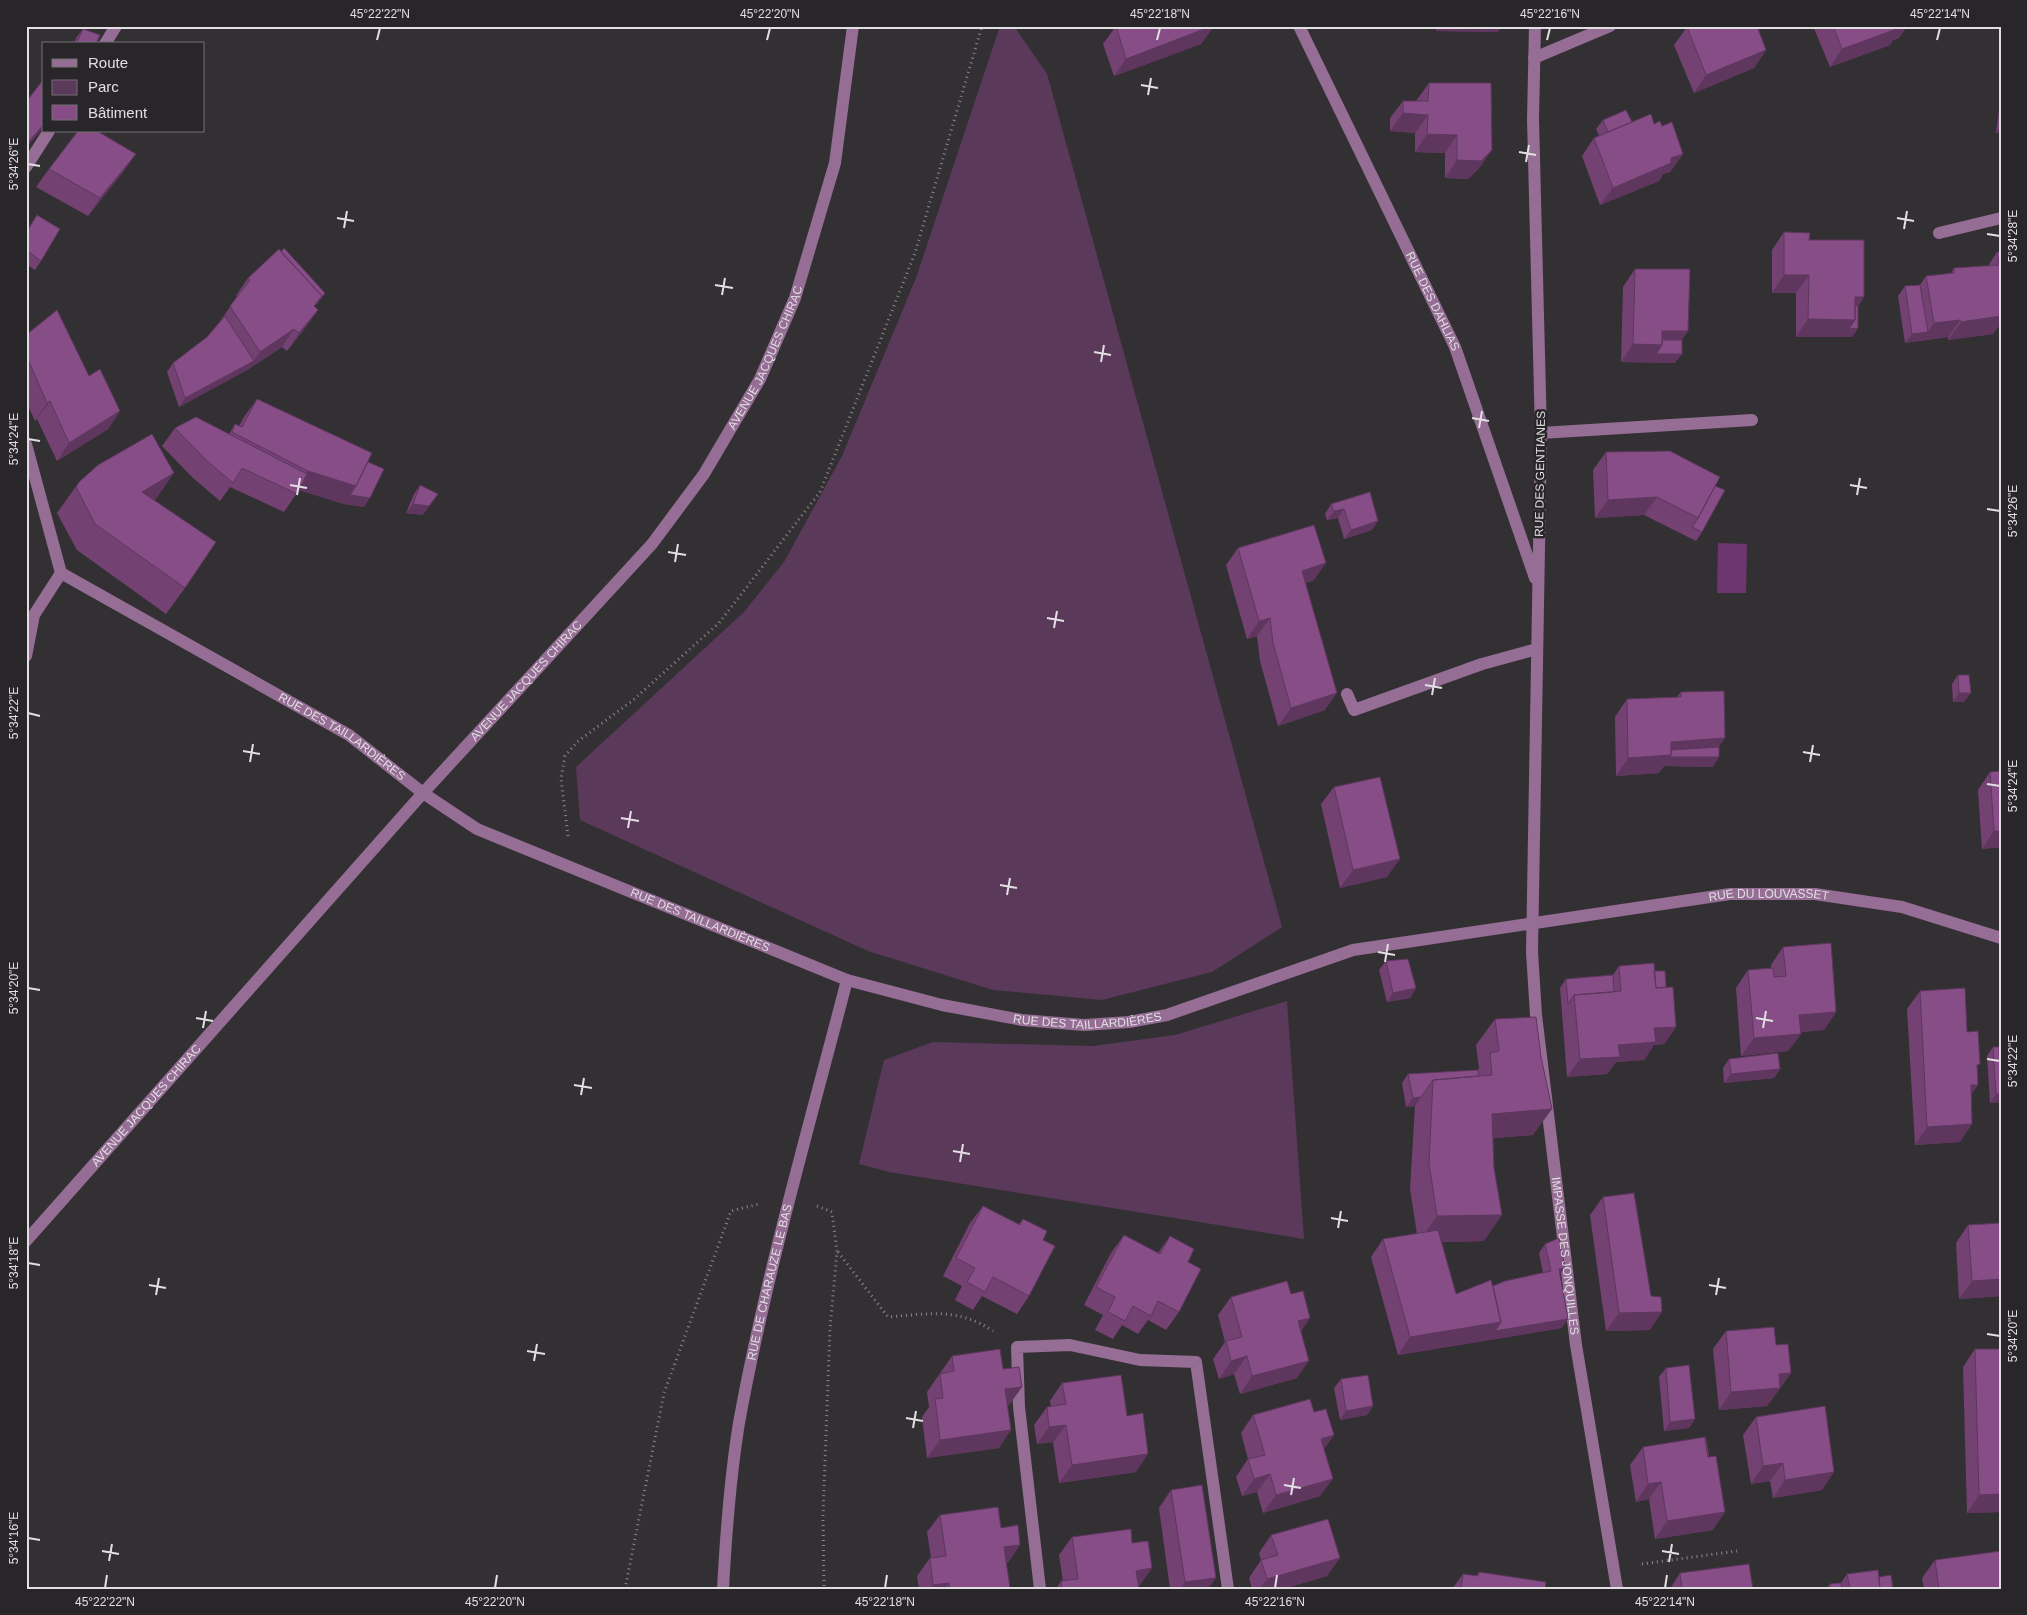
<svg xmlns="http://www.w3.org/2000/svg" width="2027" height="1615" viewBox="0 0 2027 1615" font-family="Arial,sans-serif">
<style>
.green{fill:#5b395b}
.water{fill:#6d366e}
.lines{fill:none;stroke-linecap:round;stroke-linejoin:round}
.path{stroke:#8a888a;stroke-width:3;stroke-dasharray:1 4;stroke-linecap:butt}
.minor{stroke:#956d95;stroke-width:12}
.wall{fill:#734273}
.shaded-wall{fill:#5e365e}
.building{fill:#864d86;stroke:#5e365e}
.ticks{fill:none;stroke:#e1dfe1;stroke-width:2}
.labels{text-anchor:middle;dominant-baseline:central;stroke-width:5;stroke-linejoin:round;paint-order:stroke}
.street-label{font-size:12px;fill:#e1dfe1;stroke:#292629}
.neatline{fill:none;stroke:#e1dfe1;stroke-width:2}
.ticks-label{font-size:12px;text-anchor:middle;fill:#e1dfe1}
</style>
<rect width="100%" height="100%" fill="#333033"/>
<path class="green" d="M1000,26H1014L1047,74L1282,927L1212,972L1102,1000L993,990L868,951L580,820L576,767L744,612L784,562L842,456L916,278Z
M1287,1001L1304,1239L889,1172L859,1164L884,1060L933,1042L1093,1046L1175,1035Z"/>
<path class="water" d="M1718,543L1747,544L1746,593H1717Z"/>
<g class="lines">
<path class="path" d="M568,836L561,779L565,756L577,742L632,701L719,623L820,492L915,253L982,26
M817,1206L832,1212L837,1252L830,1328L823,1516L824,1589
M838,1252L888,1317C929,1314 957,1307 993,1331
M1642,1564L1737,1551
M625,1589L664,1393L731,1211L759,1204"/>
<g class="minor">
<path id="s1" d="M1299,26L1455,347L1535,578"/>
<path id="s2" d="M1535,26L1533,119L1541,433L1532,952L1536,1015L1576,1345L1617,1589"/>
<path d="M105,44L116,26"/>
<path d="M1534,58L1610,26"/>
<path d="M26,167L49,131"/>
<path d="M1939,233L2001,218"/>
<path d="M1541,433L1752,420"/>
<path id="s3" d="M26,444L61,573L349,735L423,793L477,829L847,980L942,1005L1022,1020L1084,1025L1129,1022L1167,1015L1353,950L1730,894H1815L1902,907L2001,938"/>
<path d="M26,656L34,615L61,573"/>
<path d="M1347,694L1354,710L1482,664L1537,649"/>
<path id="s4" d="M26,1241L423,793L652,544L704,474L760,379L795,298L835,163L853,26"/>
<path id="s5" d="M723,1589C726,1533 730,1478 739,1423C766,1274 809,1127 847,980"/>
<path d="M1040,1589L1019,1407L1017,1347L1070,1345L1140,1360L1196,1362L1228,1589"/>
</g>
</g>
<path class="wall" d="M1116,26H1214L1201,44L1114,76L1103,44Z
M1436,26H1502L1498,32L1436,31Z
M1813,26H1907L1899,38L1893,40L1890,45L1830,67Z
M1687,27L1766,50L1754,68L1694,93L1674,45Z
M83,29L96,44H74L76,38Z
M1429,83L1492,150L1479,168L1468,179L1445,178V153L1415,152V133L1390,131V118L1403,101H1416Z
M2001,96V133H1996Z
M1603,120L1654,124L1662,126L1683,154L1670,172L1663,174L1659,181L1600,205L1582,156L1594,138L1599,136L1596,129Z
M136,154L123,172L88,216L36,187L49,169Z
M37,215L41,261L35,270L26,264V232Z
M1784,232L1864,297L1858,306V328L1852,337H1796V293H1772V250Z
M1997,252H2001V323L1993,334L1948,340V337L1905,343L1898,296L1905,286L1920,285L1926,276L1951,273L1954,268L1988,266Z
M1635,269L1682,340L1675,363L1621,362L1623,287Z
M248,278L315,307L318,310L305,328L287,351L282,347L247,370L179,407L167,372L173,363L207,337L218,324L237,297L236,296Z
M26,335L89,376L120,411L108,429L57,461L37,419L35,421L26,401Z
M257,399L368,462L364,507L344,504L299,490L284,512L230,487L220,501L193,478L162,446L175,428L229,434L235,424L239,426L244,417Z
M1606,452L1715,486L1702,532L1696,541L1644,515L1595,518L1593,470Z
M79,482L156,499L154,500L185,588L166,614L77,550L57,513Z
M420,485L423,515L406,513L414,494Z
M1370,492L1372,530L1344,539L1338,518L1327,520L1325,514L1331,504Z
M1238,548L1314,580L1306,583L1325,710L1278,726L1260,661L1257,636L1247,639L1226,565Z
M1958,675L1964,702H1953L1952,684Z
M1681,692L1719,747L1713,767L1664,766L1659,773L1616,776L1615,717L1627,699L1677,697Z
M1990,772L2001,847L1982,849L1978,790Z
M1334,787L1387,877L1340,888L1321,804Z
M1783,947L1836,1012L1824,1030L1801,1032V1034L1788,1051L1741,1056L1736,988L1748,970L1771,969V965Z
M1386,961L1416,988L1410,998L1387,1002L1379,970Z
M1619,966L1654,971L1666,987L1676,1027L1664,1044L1654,1045L1644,1060L1616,1062L1607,1074L1567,1077L1560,988L1566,979L1613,975Z
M1920,991L1967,1032L1977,1068L1960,1142L1915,1145L1907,1009Z
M1495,1019L1533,1135L1493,1138L1484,1241L1442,1242L1456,1294L1493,1286L1543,1273L1539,1253L1545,1244L1560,1274L1562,1328L1398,1355L1371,1257L1383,1239L1417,1234L1410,1189L1415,1106L1406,1107L1402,1083L1408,1074L1478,1070L1479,1068L1476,1045Z
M2001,1044V1102L1990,1103L1987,1056L1993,1047H1999Z
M1729,1059L1780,1069L1774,1078L1724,1083L1723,1068Z
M1603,1197L1650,1330L1606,1331L1590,1215Z
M983,1206L1019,1224L1023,1219L1043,1240L1029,1296L1017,1314L982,1296L973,1310L955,1300L962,1286L943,1276L970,1223Z
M1968,1225L2001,1296L1959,1299L1956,1243Z
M1124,1235L1158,1253L1170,1236L1188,1262L1179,1312L1166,1330L1148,1320L1138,1334L1122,1325L1113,1339L1095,1330L1103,1315L1084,1305L1111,1253Z
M1291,1294L1310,1318L1301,1331L1297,1378L1240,1394L1234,1374L1219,1379L1213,1359L1225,1342L1218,1315L1231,1297Z
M1726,1331L1776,1345L1791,1373L1767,1406L1719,1410L1713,1349Z
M1975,1349L2001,1512L1967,1513L1963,1367Z
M952,1356L1003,1369L1022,1387L1009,1405H1008L999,1448L927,1458L922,1417L929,1407L927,1392Z
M1666,1368L1695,1419L1689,1428L1664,1431L1659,1377Z
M1341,1379L1373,1406L1367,1415L1340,1420L1334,1388Z
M1062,1383L1127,1416L1136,1472L1059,1483L1053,1442L1037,1444L1034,1425L1047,1407H1051L1050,1401Z
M1314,1412L1334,1435L1324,1449L1320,1496L1263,1513L1257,1492L1242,1496L1236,1477L1248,1459L1241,1433L1253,1415Z
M1756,1417L1822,1490L1773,1498L1770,1481L1751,1484L1743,1435Z
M1643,1447L1713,1530L1655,1539L1649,1499L1636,1502L1630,1465Z
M1171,1490L1208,1589H1170L1159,1508Z
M940,1515L1001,1528L1008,1563H1006L1010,1589H919L917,1576L930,1558H931L927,1532Z
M1271,1535L1327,1576L1283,1589H1252L1249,1578L1261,1560L1259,1553Z
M1072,1537L1132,1543L1152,1568L1139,1586H1138L1139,1589H1056L1061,1581H1063L1059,1555Z
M1935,1560L2001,1589H1924L1922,1578Z
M1479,1572L1545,1589H1452L1463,1574L1476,1576Z
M1680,1573L1753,1589H1670Z
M1847,1574L1879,1577L1893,1589H1826L1830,1584L1841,1583Z"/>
<path class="shaded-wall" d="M1212,26H1214L1201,44L1114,76L1126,59Z
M1440,26H1502L1498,32L1436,31Z
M1900,26H1907L1899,38L1893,40L1890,45L1830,67L1842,49Z
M1766,50L1754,68L1694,93L1706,75Z
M1403,113L1428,115L1415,133L1390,131Z
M44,124V127L26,148V145Z
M2001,126V133H1996Z
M1427,134L1457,135L1445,153L1415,152Z
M1492,150L1479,168L1468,179L1445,178L1457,160Z
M136,154L123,172L88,216L100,198Z
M1683,154L1670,172L1663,174L1659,181L1600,205L1613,188L1671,158Z
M1784,275H1809L1796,293H1772Z
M1855,297H1864L1851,315Z
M318,310L305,328L287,351L299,333Z
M2001,312V323L1993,334L1948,340L1961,322Z
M1808,319L1855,320L1858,328L1852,337H1796Z
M1960,320L1948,337L1905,343L1912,334L1928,332L1934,323Z
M294,329L282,347L247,370L260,352Z
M1662,331H1688L1676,349L1682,354L1675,363L1621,362L1633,344Z
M254,361L247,370L179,407L185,398Z
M50,401L37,419L35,421L47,403Z
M120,411L108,429L57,461L69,443Z
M308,471L356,486L370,498L364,507L344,504L295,489Z
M174,473L156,499L124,518L142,492Z
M438,494L423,515L406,513L413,504Z
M1657,497L1644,515L1595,518L1608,500Z
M1344,509L1338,518L1327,520L1334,511Z
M1378,521L1372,530L1344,539L1351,530Z
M1326,563L1314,580L1290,589L1302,571Z
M1270,618L1257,636L1247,639L1259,621Z
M1337,693L1325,710L1278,726L1291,708Z
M1959,693H1971L1964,702H1953Z
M1725,738L1713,756L1719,757L1713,767L1664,766L1659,773L1616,776L1628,758L1671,742Z
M1994,831H2001V847L1982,849Z
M1400,859L1387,877L1340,888L1353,870Z
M1416,988L1410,998L1387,1002L1393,993Z
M1836,1012L1824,1030L1787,1033L1799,1015Z
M1676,1027L1664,1044L1654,1045L1644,1060L1616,1062L1607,1074L1567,1077L1580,1059L1618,1045L1654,1028Z
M1801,1034L1788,1051L1741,1056L1754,1038Z
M1780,1069L1774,1078L1724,1083L1731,1074Z
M1971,1085H1978L1965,1103Z
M1996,1094H2001V1102L1990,1103Z
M1421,1097L1415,1106L1406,1107L1413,1098Z
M1552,1109L1533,1135L1474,1140L1492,1114Z
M1972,1124L1960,1142L1915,1145L1927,1127Z
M1502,1215L1484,1241L1418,1243L1437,1216Z
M1565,1268L1558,1277L1559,1269Z
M2001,1279V1296L1959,1299L1972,1281Z
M1662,1312L1650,1330L1606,1331L1619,1313Z
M1310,1318L1298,1336V1321Z
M1568,1319L1562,1328L1398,1355L1410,1337L1501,1322Z
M1247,1356L1234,1374L1219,1379L1231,1361Z
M1309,1361L1297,1378L1240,1394L1252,1376Z
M1791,1373L1767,1406L1719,1410L1731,1392L1779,1374Z
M1022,1387L1009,1405L993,1407L1005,1389Z
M1373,1406L1367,1415L1340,1420L1346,1411Z
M1695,1419L1689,1428L1664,1431L1670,1422Z
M1066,1425L1053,1442L1037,1444L1049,1427Z
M1011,1430L999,1448L927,1458L940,1440Z
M1334,1435L1321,1453V1439Z
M1148,1454L1136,1472L1059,1483L1072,1465Z
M1783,1463L1770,1481L1751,1484L1763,1466Z
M1834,1472L1822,1490L1773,1498L1785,1480Z
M1270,1474L1257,1492L1242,1496L1254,1479Z
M1333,1479L1320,1496L1263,1513L1276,1495Z
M1661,1482L1649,1499L1636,1502L1648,1484Z
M2001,1494V1512L1967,1513L1979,1495Z
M1725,1512L1713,1530L1655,1539L1667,1521Z
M1020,1545L1008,1563L991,1565L1004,1547Z
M1340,1558L1327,1576L1283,1589H1260L1267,1579Z
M1152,1568L1139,1586L1124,1588L1136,1571Z
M1216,1578L1208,1589H1180L1185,1582Z
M949,1583L945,1589H931L933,1585Z"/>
<path class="building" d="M1116,26H1212L1126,59Z
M1689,26H1757L1766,50L1706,75L1687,27Z
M1833,26H1902V27L1842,49Z
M83,29L100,35L96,44H76Z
M43,80L44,81V124L26,145V102Z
M1429,83H1491L1492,150L1481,161L1457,160V135L1427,134L1428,115L1403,113V101H1428Z
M1626,110L1632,122L1608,132L1603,120Z
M1651,114L1654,124L1660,121L1662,126L1672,122L1683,154L1671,158V163L1613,188L1594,138Z
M78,131H97L136,154L100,198L49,169Z
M37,215L60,229L41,261L26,250V233Z
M1784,232L1810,233L1809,240H1864V297H1855V320L1808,319L1809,275H1784Z
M284,248L325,293L316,305L322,296L281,252Z
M279,249L322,296L314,306L318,310L299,333L294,329L260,352L230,306L250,280L248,278Z
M1997,252H2001V316L1961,322L1960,320L1934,323L1926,276L1954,273V268L1999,265Z
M1635,269H1690L1688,331H1662V345L1633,344Z
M1920,285L1928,332L1912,334L1905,286Z
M1855,306H1858V328L1849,329L1855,320Z
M57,310L89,376L100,369L120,411L69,443L50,401L47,403L26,355V335Z
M225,316L254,361L185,398L173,363L207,337Z
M1662,340H1682V354H1656L1662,345Z
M257,399L372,453L356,486L308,471L232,432L235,424L242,427Z
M196,417L307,474L297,494L242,468L233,483L206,460L175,428Z
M152,434L174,473L142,492L216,542L185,588L95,524L76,487L79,482L98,465Z
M1670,451L1720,477L1698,518L1657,497L1608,500L1606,452Z
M368,462L384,469L370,498L350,495L356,486Z
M420,485L438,494L429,506L413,504Z
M1715,486L1725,490L1702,532L1692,527L1698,518Z
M1370,492L1378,521L1351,530L1344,509L1334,511L1331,504Z
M1314,525L1326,563L1302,571L1337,693L1291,708L1273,643L1270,618L1259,621L1238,548Z
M1958,675H1969L1971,693H1959Z
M1724,691L1725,738L1671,742V755L1628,758L1627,699L1681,697V692Z
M1719,747V757H1670L1671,755V750Z
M2001,771V831H1994L1990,772Z
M1380,777L1400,859L1353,870L1334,787Z
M1831,943L1836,1012L1799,1015L1801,1034L1754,1038L1748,970L1773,968L1774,977L1786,976L1783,947Z
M1408,959L1416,988L1393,993L1386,961Z
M1654,963L1656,988L1673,987L1676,1027L1654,1028L1656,1042L1618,1045L1620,1057L1580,1059L1574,995L1621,991L1619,966Z
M1654,971H1665L1666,987L1656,988Z
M1613,975L1614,992L1574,995L1568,1004L1566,979Z
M1965,988L1967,1032L1978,1031L1980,1064L1977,1065L1978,1085H1971L1972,1124L1927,1127L1920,991Z
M1536,1017L1541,1057L1552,1109L1492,1114L1494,1168L1502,1215L1437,1216L1429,1163L1433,1080L1492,1075L1490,1053L1499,1051L1495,1019Z
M1993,1047H1999L2001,1094H1996Z
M1778,1053L1780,1069L1731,1074L1729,1059Z
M1478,1070L1479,1076L1433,1080L1421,1097L1413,1098L1408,1074Z
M1634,1193L1651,1296L1661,1297L1662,1312L1619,1313L1603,1197Z
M983,1206L1020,1225L1023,1219L1047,1231L1043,1240L1055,1246L1029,1296L993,1277L985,1292L967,1282L975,1268L956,1258Z
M2001,1223V1279L1972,1281L1968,1225Z
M1438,1230L1456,1294L1491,1280L1501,1322L1410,1337L1383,1239Z
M1124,1235L1160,1254L1170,1236L1194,1249L1188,1262L1201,1269L1179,1312L1158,1301L1151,1316L1133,1306L1125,1321L1108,1312L1115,1297L1096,1287Z
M1559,1238L1565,1268L1559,1269L1568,1319L1495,1331L1501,1322L1493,1286L1505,1281L1551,1271L1545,1244Z
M1287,1281L1291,1294L1303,1291L1310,1318L1298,1321L1309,1361L1252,1376L1247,1356L1231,1361L1226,1341L1242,1337L1231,1297Z
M1774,1327L1776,1345L1788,1344L1791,1373L1779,1374L1780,1388L1731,1392L1726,1331Z
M1000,1349L1003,1369L1019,1367L1022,1387L1005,1389L1011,1430L940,1440L935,1399L943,1398L940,1374L954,1371L952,1356Z
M1975,1349H2001V1494L1979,1495Z
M1689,1365L1695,1419L1670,1422L1666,1368Z
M1121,1375L1127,1416L1143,1413L1148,1454L1072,1465L1066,1425L1049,1427L1047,1407L1066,1404L1062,1383Z
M1368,1375L1373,1406L1346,1411L1341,1379Z
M1310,1399L1314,1412L1326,1409L1334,1435L1321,1439L1333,1479L1276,1495L1270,1474L1254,1479L1248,1459L1265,1455L1253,1415Z
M1825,1406L1834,1472L1785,1480L1783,1463L1763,1466L1756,1417Z
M1705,1437L1708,1457L1716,1456L1725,1512L1667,1521L1661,1482L1648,1484L1643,1447Z
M1705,1439H1706L1709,1456L1708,1457Z
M1202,1485L1216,1578L1185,1582L1171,1490Z
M998,1507L1001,1528L1018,1525L1020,1545L1004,1547L1010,1588L950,1589L949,1583L933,1585L930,1558L946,1556L940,1515Z
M1328,1519L1340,1558L1267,1579L1261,1560L1278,1555L1271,1535Z
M1131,1529L1132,1543L1148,1541L1152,1568L1136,1571L1139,1589H1062L1061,1581L1078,1579L1072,1537Z
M2001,1551V1589H1939L1935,1560Z
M1749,1564L1753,1589H1682L1680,1573Z
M1878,1570L1880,1589H1847L1850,1588L1847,1574Z
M1479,1572L1546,1582L1545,1589H1461L1463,1574L1478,1576Z
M1891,1575L1893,1589H1880L1879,1577Z
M1841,1583L1842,1589H1830V1584Z"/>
<path class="ticks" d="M377,40L380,28M767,40L770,28M1157,40L1160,28M1547,40L1550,28M1937,40L1940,28M1141,85L1158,88M1148,95L1151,78M1519,152L1536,155M1526,162L1529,145M28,164L40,166M337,218L354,221M1897,218L1914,221M344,228L347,211M1904,229L1907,211M1987,234L2000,236M715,285L733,288M722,295L725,278M1094,352L1111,355M1101,362L1104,345M1472,418L1489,421M1479,428L1482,411M28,439L40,441M290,485L307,488M1850,485L1867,488M297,495L300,478M1857,495L1860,478M1987,509L2000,511M668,552L686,555M675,562L678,544M1047,618L1064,621M1054,628L1057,611M1425,685L1442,688M1432,695L1435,678M28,713L40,716M243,751L260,754M1803,752L1820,755M250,762L253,744M1810,762L1813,745M1987,784L2000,786M621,818L639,821M628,828L631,811M1000,885L1017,888M1007,895L1010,878M1378,952L1395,955M1385,962L1388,944M28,988L40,990M196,1018L213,1021M1756,1018L1773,1021M203,1028L206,1011M1763,1028L1766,1011M1987,1059L2000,1061M574,1085L592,1088M581,1095L584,1078M953,1151L970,1154M960,1162L963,1144M1331,1218L1348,1221M1338,1228L1341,1211M28,1263L40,1265M149,1285L166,1288M1709,1285L1726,1288M156,1295L159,1278M1716,1295L1719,1278M1987,1334L2000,1336M527,1351L545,1354M534,1361L537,1344M906,1418L923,1421M913,1428L916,1411M1284,1485L1301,1488M1291,1495L1294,1478M28,1538L40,1540M102,1551L119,1554M1662,1551L1679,1554M109,1561L112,1544M1669,1562L1672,1544M105,1588L107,1575M495,1588L497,1575M885,1588L887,1575M1275,1588L1277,1575M1665,1588L1667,1575"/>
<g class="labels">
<g class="street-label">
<text stroke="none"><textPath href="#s1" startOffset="306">RUE DES DAHLIAS</textPath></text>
<text stroke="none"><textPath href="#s4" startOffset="1156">AVENUE JACQUES CHIRAC</textPath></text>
<text transform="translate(1540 474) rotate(-89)">RUE DES GENTIANES</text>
<text stroke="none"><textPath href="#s4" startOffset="751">AVENUE JACQUES CHIRAC</textPath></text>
<text stroke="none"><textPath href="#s3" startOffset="459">RUE DES TAILLARDIÈRES</textPath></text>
<text stroke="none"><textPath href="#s3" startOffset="1965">RUE DU LOUVASSET</textPath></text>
<text stroke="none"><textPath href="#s3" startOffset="864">RUE DES TAILLARDIÈRES</textPath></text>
<text stroke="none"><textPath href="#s3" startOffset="1268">RUE DES TAILLARDIÈRES</textPath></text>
<text stroke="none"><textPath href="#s4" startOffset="181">AVENUE JACQUES CHIRAC</textPath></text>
<text stroke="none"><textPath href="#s2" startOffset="1232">IMPASSE DES JONQUILLES</textPath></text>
<text stroke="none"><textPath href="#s5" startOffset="311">RUE DE CHARAUZE LE BAS</textPath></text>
</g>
</g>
<rect width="2027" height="1615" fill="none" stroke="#292629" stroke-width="55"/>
<rect x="42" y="42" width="162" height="90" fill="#292629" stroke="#737073"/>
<rect x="52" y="59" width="25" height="8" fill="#956d95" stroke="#737073"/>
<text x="88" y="68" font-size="15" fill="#e1dfe1">Route</text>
<rect x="52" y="80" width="25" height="15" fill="#5b395b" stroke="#737073"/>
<text x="88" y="92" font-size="15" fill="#e1dfe1">Parc</text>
<rect x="52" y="105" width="25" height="15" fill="#864d86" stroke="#737073"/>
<text x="88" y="118" font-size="15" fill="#e1dfe1">Bâtiment</text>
<rect x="28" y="28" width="1972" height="1560" class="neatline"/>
<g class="ticks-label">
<text x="380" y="18">45°22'22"N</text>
<text x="770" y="18">45°22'20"N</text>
<text x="1160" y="18">45°22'18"N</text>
<text x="1550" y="18">45°22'16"N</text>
<text x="1940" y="18">45°22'14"N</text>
<text transform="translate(14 164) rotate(-90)" y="4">5°34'26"E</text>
<text transform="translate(2013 236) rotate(-90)" y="4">5°34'28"E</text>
<text transform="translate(14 439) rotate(-90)" y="4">5°34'24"E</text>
<text transform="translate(2013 511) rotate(-90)" y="4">5°34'26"E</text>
<text transform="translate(14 713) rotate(-90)" y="4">5°34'22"E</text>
<text transform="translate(2013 786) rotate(-90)" y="4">5°34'24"E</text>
<text transform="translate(14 988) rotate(-90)" y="4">5°34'20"E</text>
<text transform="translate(2013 1061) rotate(-90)" y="4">5°34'22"E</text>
<text transform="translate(14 1263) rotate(-90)" y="4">5°34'18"E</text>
<text transform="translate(2013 1336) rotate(-90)" y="4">5°34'20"E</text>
<text transform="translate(14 1538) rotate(-90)" y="4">5°34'16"E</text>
<text x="105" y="1606">45°22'22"N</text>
<text x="495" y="1606">45°22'20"N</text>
<text x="885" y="1606">45°22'18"N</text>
<text x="1275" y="1606">45°22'16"N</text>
<text x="1665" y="1606">45°22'14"N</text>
</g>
</svg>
